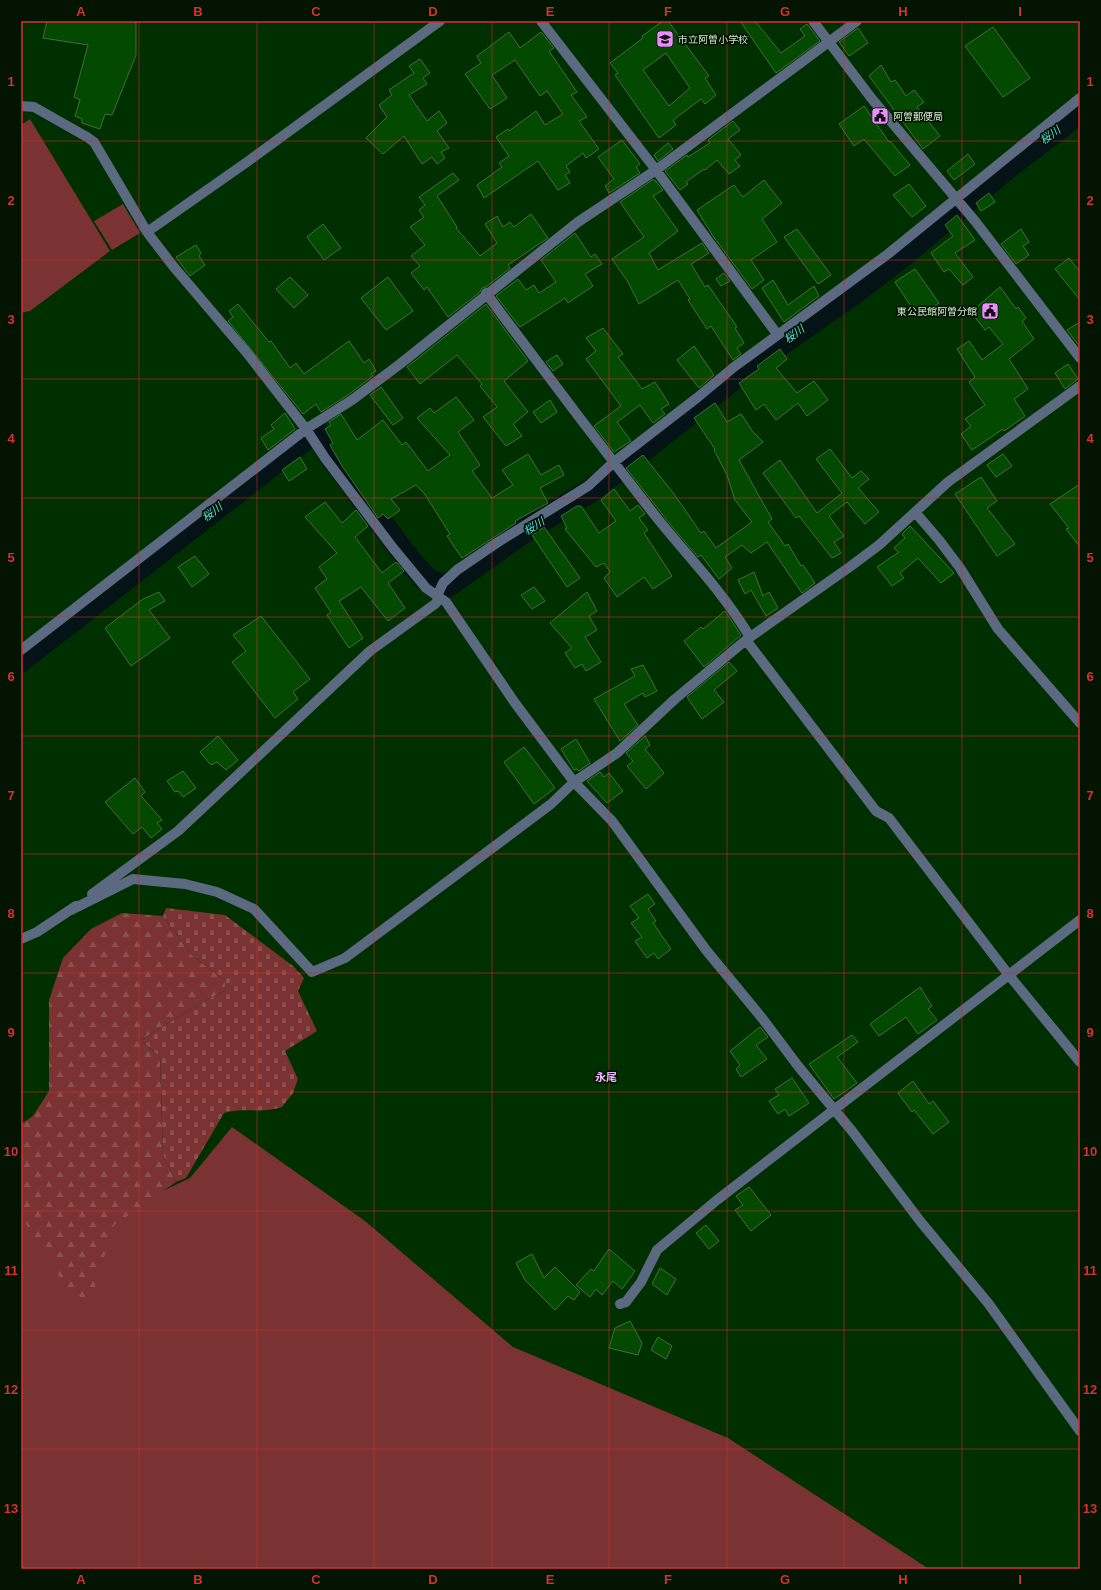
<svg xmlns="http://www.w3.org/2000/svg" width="1101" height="1590" viewBox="0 0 1101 1590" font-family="Helvetica,'Noto Sans JP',sans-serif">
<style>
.green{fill:#7b3233}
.forest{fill:url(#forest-firs)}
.cemetery{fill:url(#cemetery-stones)}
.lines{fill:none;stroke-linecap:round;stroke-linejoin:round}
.river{stroke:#041416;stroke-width:24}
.building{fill:#044900;stroke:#406f3b;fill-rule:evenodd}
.street{stroke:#5b6981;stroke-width:10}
.grid{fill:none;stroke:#d63230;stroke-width:1;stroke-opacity:0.55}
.labels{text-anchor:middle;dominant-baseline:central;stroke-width:3.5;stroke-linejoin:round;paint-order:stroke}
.poi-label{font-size:10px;fill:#cee8cb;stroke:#031402;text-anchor:start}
.water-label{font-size:11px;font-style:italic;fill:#54e0ea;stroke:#031402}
.neighbourhood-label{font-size:11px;font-weight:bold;fill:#eeb9f6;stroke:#031402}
.neatline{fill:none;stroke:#d63230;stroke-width:1.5}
.grid-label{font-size:13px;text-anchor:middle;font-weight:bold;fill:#d63230}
</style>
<defs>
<pattern id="forest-firs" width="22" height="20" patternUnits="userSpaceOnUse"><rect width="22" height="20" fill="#7b3233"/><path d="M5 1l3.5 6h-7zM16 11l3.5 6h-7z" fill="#8d504f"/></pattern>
<pattern id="cemetery-stones" width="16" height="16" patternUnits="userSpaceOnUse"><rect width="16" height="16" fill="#7b3233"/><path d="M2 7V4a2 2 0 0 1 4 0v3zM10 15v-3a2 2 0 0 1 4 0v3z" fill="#8d504f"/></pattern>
</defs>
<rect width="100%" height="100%" fill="#003000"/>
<path class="green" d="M30,119L110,251L30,311L21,313V125Z
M123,204L140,233L112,250L94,221Z
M232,1127L365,1221L513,1347L728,1438L929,1569H21V1202L125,1209L190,1178Z"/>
<path class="forest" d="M122,913L163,916L192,955L225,981L226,990L201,1003L141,1040L160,1057L163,1154L176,1182L114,1225L93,1294L84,1299L66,1288L21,1216V1124L33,1116L49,1091V1000L63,958L91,929Z"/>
<path class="cemetery" d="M166,908L225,915L293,966L304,978L298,991L317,1031L285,1051L298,1079L293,1093L282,1107C261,1114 244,1107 224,1113L186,1178L176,1182L163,1154L160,1057L141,1040L201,1003L226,990L225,981L192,955L163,916Z"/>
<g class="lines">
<path class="river" d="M21,660L315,431L334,460L410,561L426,579L437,584L447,586L527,529L592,490L749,366L855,292L903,255L1009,166L1080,112"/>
</g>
<path class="building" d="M47,21H136V55L112,115L105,114L100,129L82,123V119L75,116L80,100L74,97L88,45L43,38Z
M663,21H668L709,76L705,78L716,95L705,104L701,99L673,120L676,125L659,138L615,75L618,73L610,63L643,38L642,36ZM666,53L690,88L669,106L643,70Z
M740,21H755L781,53L805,36L800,29L807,24L820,41L776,73Z
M993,27L1030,78L1003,97L965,46Z
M858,28L868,43L849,56L839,42Z
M509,32L520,48L541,32L554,48L549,51L577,92L571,95L587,117L579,121L599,149L586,158L583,153L566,166L570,172L565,175L570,183L558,190L538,161L484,198L477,185L502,167L499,163L509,156L496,137L508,129L509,131L536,111L545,125L563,114L547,91L540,96L515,60L492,75L507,98L490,109L465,74L481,63L477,56Z
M420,59L430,73L423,78L427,84L409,95L427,121L439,111L447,123L437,131L449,148L441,152L445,158L437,164L432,157L422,164L404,136L383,154L366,138L387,117L379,105L392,95L389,90L414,73L409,66Z
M881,65L891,82L895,80L906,96L914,90L924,102L917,107L940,136L923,149L869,76Z
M864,106L889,142L890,141L910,165L895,176L864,139L854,146L839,124Z
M733,121L740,130L728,139L741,155L735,160L740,166L729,174L717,160L705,170L704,169L686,182L688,184L680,190L665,171L687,155L688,157L710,143L708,140Z
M622,140L640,164L636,167L640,173L609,193L605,186L614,179L598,157Z
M668,143L673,149L658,161L654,155Z
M968,154L975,164L954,180L947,171Z
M453,173L459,180L437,196L457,227L456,228L480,256L497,243L485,224L497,216L503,227L510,222L514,227L531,214L548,238L508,265L510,268L486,287L482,288L480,292L448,317L427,287L424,290L411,273L420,266L411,256L425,245L410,227L424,217L419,210L425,205L419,197Z
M652,180H655L663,190L653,196L678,231L649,253L658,270L702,243L709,253L691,264L705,287L708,285L737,327L735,328L744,343L737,348L741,354L733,360L711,326L707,329L688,300L690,299L678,280L639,304L628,282L612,259L644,237L620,202Z
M764,180L782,203L762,219L777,242L751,260L764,280L752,289L713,236L697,210L734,185L743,197Z
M909,184L926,206L912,217L893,195Z
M989,193L995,202L981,211L976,203Z
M957,215L975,240L955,253L973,277L963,285L949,269L944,272L931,253L953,236L945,225Z
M323,224L341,248L324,260L307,237Z
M797,229L831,275L818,284L784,237Z
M1021,229L1029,242L1023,246L1029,255L1016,264L1001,244Z
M575,233L591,257L595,254L602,264L585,274L593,286L568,303L565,298L520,327L496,296L518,279L526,290L534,285L539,293L556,282L541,260Z
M196,245L201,253L199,256L205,265L190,276L176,257Z
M1069,258L1080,272V300L1055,269Z
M915,269L939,303L918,317L895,282Z
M724,273L730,281L721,286L716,279Z
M290,277L308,295L294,308L276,289Z
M388,277L413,311L386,330L361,298Z
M773,280L788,305L814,286L819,296L784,322L762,288Z
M1000,287L1016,309L1018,307L1026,318L1022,321L1034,339L1009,359L1028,389L1014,399L1025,416L1004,431L1003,429L972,450L961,434L971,426L965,419L985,405L969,382L975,377L957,349L969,341L982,360L1003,344L989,327L985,330L971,312Z
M238,304L269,342L271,341L290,368L296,363L304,374L349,341L364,363L369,359L376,371L371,374L373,376L348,395L321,412L316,404L303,414L228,321L233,317L229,311Z
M486,304L528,361L504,381L528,412L513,424L522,436L506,446L483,417L497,407L480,386L482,384L457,355L420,384L407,367Z
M1080,322V347L1067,330Z
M603,328L623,354L618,357L642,389L655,382L669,404L661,409L665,414L653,423L640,405L617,422L631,441L614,452L594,426L621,406L586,359L596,351L586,338Z
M694,346L714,375L699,388L677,360Z
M780,349L787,359L776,368L797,393L814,381L828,400L807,416L798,403L776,420L764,404L756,410L739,383L759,369L757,366Z
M557,355L563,364L553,371L546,362Z
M1068,364L1078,379L1065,389L1055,373Z
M381,387L403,418L393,425L370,395Z
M456,397L474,420L458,432L480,465L472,471L492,498L513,485L502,470L528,454L541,475L559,465L564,475L540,488L548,503L515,521L516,523L462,558L447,536L450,534L424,493L416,485L391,499L400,510L388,519L383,514L378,518L342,466L330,445L333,443L325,429L331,425L329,422L341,414L357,440L383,420L402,445L406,442L428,471L450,455L417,418L430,408L434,413Z
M550,400L557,412L541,423L533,412Z
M715,403L727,422L741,414L753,432L763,442L739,460L772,519L768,522L785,546L788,544L801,566L803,565L815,583L802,593L767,542L751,553L742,545L725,557L732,568L719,579L701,555L698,557L674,529L626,468L643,455L674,494L701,533L704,531L716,548L752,522L735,500L727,475L714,450L715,449L694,418Z
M285,413L295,429L268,450L261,438L274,429L271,425Z
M830,449L852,478L861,471L869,479L858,488L879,512L865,524L847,502L829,516L844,536L834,542L841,553L832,558L799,516L796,518L763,473L780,460L817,513L842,493L816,459Z
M1003,454L1012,466L996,477L987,465Z
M300,457L307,469L289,481L282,470Z
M981,477L997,501L987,508L1015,544L997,556L955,494Z
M1080,484V547L1066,529L1069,528L1050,504Z
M614,489L630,511L638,505L645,514L639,518L648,530L644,533L672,576L653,589L644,577L617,597L604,578L610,572L604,563L596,567L565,529L567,528L561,516L577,506H581L599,533L616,521L601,500Z
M325,502L342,523L356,510L368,526L355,537L382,573L396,562L404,571L388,583L405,608L388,621L361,587L339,601L363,638L349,648L327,615L331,612L315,588L327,579L319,567L337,553L305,517Z
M910,526L954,573L941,583L918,558L900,573L904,578L892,586L877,567L899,552L894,548L905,538L902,534Z
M544,527L580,578L567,587L532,535Z
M195,556L209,574L192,587L178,567Z
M754,572L763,596L769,592L778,608L766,616L751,590L745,594L738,580Z
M534,587L545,601L532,609L521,595Z
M159,592L165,601L149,610L170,638L131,666L105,628L143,599Z
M587,592L597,611L589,616L597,630L585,637L601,662L586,671L582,664L575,668L565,653L572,648L550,623Z
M725,611L741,635L704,667L684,641L701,627L703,629Z
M261,616L310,679L293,692L298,699L275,718L232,662L246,651L233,635Z
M729,662L737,671L714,690L724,702L702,719L687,697Z
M643,665L657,691L645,697L643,693L624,704L638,725L620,741L594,699L635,676L631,669Z
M218,736L238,760L226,770L217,762L211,765L200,752Z
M645,736L650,745L645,749L664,773L646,789L627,766L633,761L626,753Z
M576,739L590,763L579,771L577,769L574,770L561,749Z
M524,747L555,788L534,804L504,762Z
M183,771L196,788L183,797L178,791L175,792L167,781Z
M600,772L604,777L609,773L623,791L607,803L587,781Z
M135,778L145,792L141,796L162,820L157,823L162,829L151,838L142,827L133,834L105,802Z
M648,894L655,904L648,909L656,921L653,923L671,949L658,959L654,953L647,958L635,941L642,937L631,923L639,918L630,906Z
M920,987L932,1006L928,1009L937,1020L918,1034L906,1017L879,1036L870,1024Z
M760,1027L768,1037L756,1045L767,1059L741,1077L736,1069L740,1065L730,1051Z
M852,1035L858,1042L837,1057L857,1083L834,1099L809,1064Z
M792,1078L809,1103L789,1116L785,1109L778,1114L769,1101L779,1095L775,1089Z
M913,1081L929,1104L933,1101L949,1122L933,1134L914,1110L912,1112L898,1093Z
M749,1187L771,1215L751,1231L735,1210L743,1205L736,1196Z
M706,1225L719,1241L709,1249L696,1233Z
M609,1249L635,1271L622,1289L613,1281L602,1295L596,1289L590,1297L576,1285L591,1269L594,1271Z
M532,1254L544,1278L555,1267L580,1292L574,1300L568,1296L555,1310L525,1280L516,1263Z
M660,1268L676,1279L667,1295L652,1284Z
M630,1321L642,1343L638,1355L609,1348L615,1328Z
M658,1337L672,1346L666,1359L651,1350Z"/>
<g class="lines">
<path class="street" d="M541,21L656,170L777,334
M813,21L872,99L975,221L1080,358
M21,106L34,107L87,137L94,142L147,232L173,266L247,353L306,429L325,458L393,548L426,588L446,602L515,703L574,782L612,821L706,950L762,1018L798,1066L852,1131L920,1221L988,1303L1080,1431
M147,232L247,162L440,21
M486,293C542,369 599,444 657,518C690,559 723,592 750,637
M915,512L939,540L960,568L998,629L1080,723
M437,596L443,583L457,570L498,542L588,486L614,462L698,397L734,367L888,254L1080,98
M746,640L876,811L889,818L1008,974L1080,1062
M21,650L306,429L352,400L400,364L578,222L656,170L857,21
M92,894L178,831L370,651L435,604L440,598
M71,910L133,879L185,884L217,892L254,909L312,972L345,958L551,804L574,782L617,753L675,699L746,640L851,566L879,545L948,482L1080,386
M21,939L37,932L76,906
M620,1304L626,1302L641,1282L657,1250L717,1200L1080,920"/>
</g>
<path class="grid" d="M139,21V1569M257,21V1569M374,21V1569M492,21V1569M609,21V1569M727,21V1569M844,21V1569M962,21V1569M21,141H1080M21,260H1080M21,379H1080M21,498H1080M21,617H1080M21,736H1080M21,854H1080M21,973H1080M21,1092H1080M21,1211H1080M21,1330H1080M21,1449H1080"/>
<defs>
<symbol id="school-square" viewBox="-11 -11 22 22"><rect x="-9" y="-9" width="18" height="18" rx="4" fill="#eb8dfb" stroke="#031402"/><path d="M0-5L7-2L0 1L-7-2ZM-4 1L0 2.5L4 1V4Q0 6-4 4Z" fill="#111"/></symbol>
<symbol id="civic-square" viewBox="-11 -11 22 22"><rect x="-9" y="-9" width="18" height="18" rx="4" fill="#eb8dfb" stroke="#031402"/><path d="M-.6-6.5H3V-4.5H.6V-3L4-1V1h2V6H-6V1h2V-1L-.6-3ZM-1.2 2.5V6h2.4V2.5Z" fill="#111"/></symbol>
</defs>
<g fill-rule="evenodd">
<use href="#school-square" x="655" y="29" width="20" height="20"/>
<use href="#civic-square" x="870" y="106" width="20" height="20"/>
<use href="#civic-square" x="980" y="301" width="20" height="20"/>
</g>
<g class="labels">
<g class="poi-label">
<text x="678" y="39">市立阿曽小学校</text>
<text x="893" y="116">阿曽郵便局</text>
<text x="977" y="311" text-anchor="end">東公民館阿曽分館</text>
</g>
<g class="water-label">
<text transform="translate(1050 135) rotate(-37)">桜川</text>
<text transform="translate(794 334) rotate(-36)">桜川</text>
<text transform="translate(212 512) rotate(-38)">桜川</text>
<text transform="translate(534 526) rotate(-32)">桜川</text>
</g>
<g class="neighbourhood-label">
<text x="606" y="1077">永尾</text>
</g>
</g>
<rect width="1101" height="1590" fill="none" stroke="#031402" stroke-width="44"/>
<rect x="22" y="22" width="1057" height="1546" class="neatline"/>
<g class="grid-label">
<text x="81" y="16">A</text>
<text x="198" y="16">B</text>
<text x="316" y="16">C</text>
<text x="433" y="16">D</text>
<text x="550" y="16">E</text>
<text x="668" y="16">F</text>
<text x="785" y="16">G</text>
<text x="903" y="16">H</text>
<text x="1020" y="16">I</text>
<text x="11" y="86">1</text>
<text x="1090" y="86">1</text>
<text x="11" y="205">2</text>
<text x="1090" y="205">2</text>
<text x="11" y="324">3</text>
<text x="1090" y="324">3</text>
<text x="11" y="443">4</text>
<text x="1090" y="443">4</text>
<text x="11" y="562">5</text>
<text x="1090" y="562">5</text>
<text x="11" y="681">6</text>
<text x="1090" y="681">6</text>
<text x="11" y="800">7</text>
<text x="1090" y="800">7</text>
<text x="11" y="918">8</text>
<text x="1090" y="918">8</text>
<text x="11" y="1037">9</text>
<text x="1090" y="1037">9</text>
<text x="11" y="1156">10</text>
<text x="1090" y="1156">10</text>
<text x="11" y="1275">11</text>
<text x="1090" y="1275">11</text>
<text x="11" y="1394">12</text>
<text x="1090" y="1394">12</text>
<text x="11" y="1513">13</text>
<text x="1090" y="1513">13</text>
<text x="81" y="1584">A</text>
<text x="198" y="1584">B</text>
<text x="316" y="1584">C</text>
<text x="433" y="1584">D</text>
<text x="550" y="1584">E</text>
<text x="668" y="1584">F</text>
<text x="785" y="1584">G</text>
<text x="903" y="1584">H</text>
<text x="1020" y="1584">I</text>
</g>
</svg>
